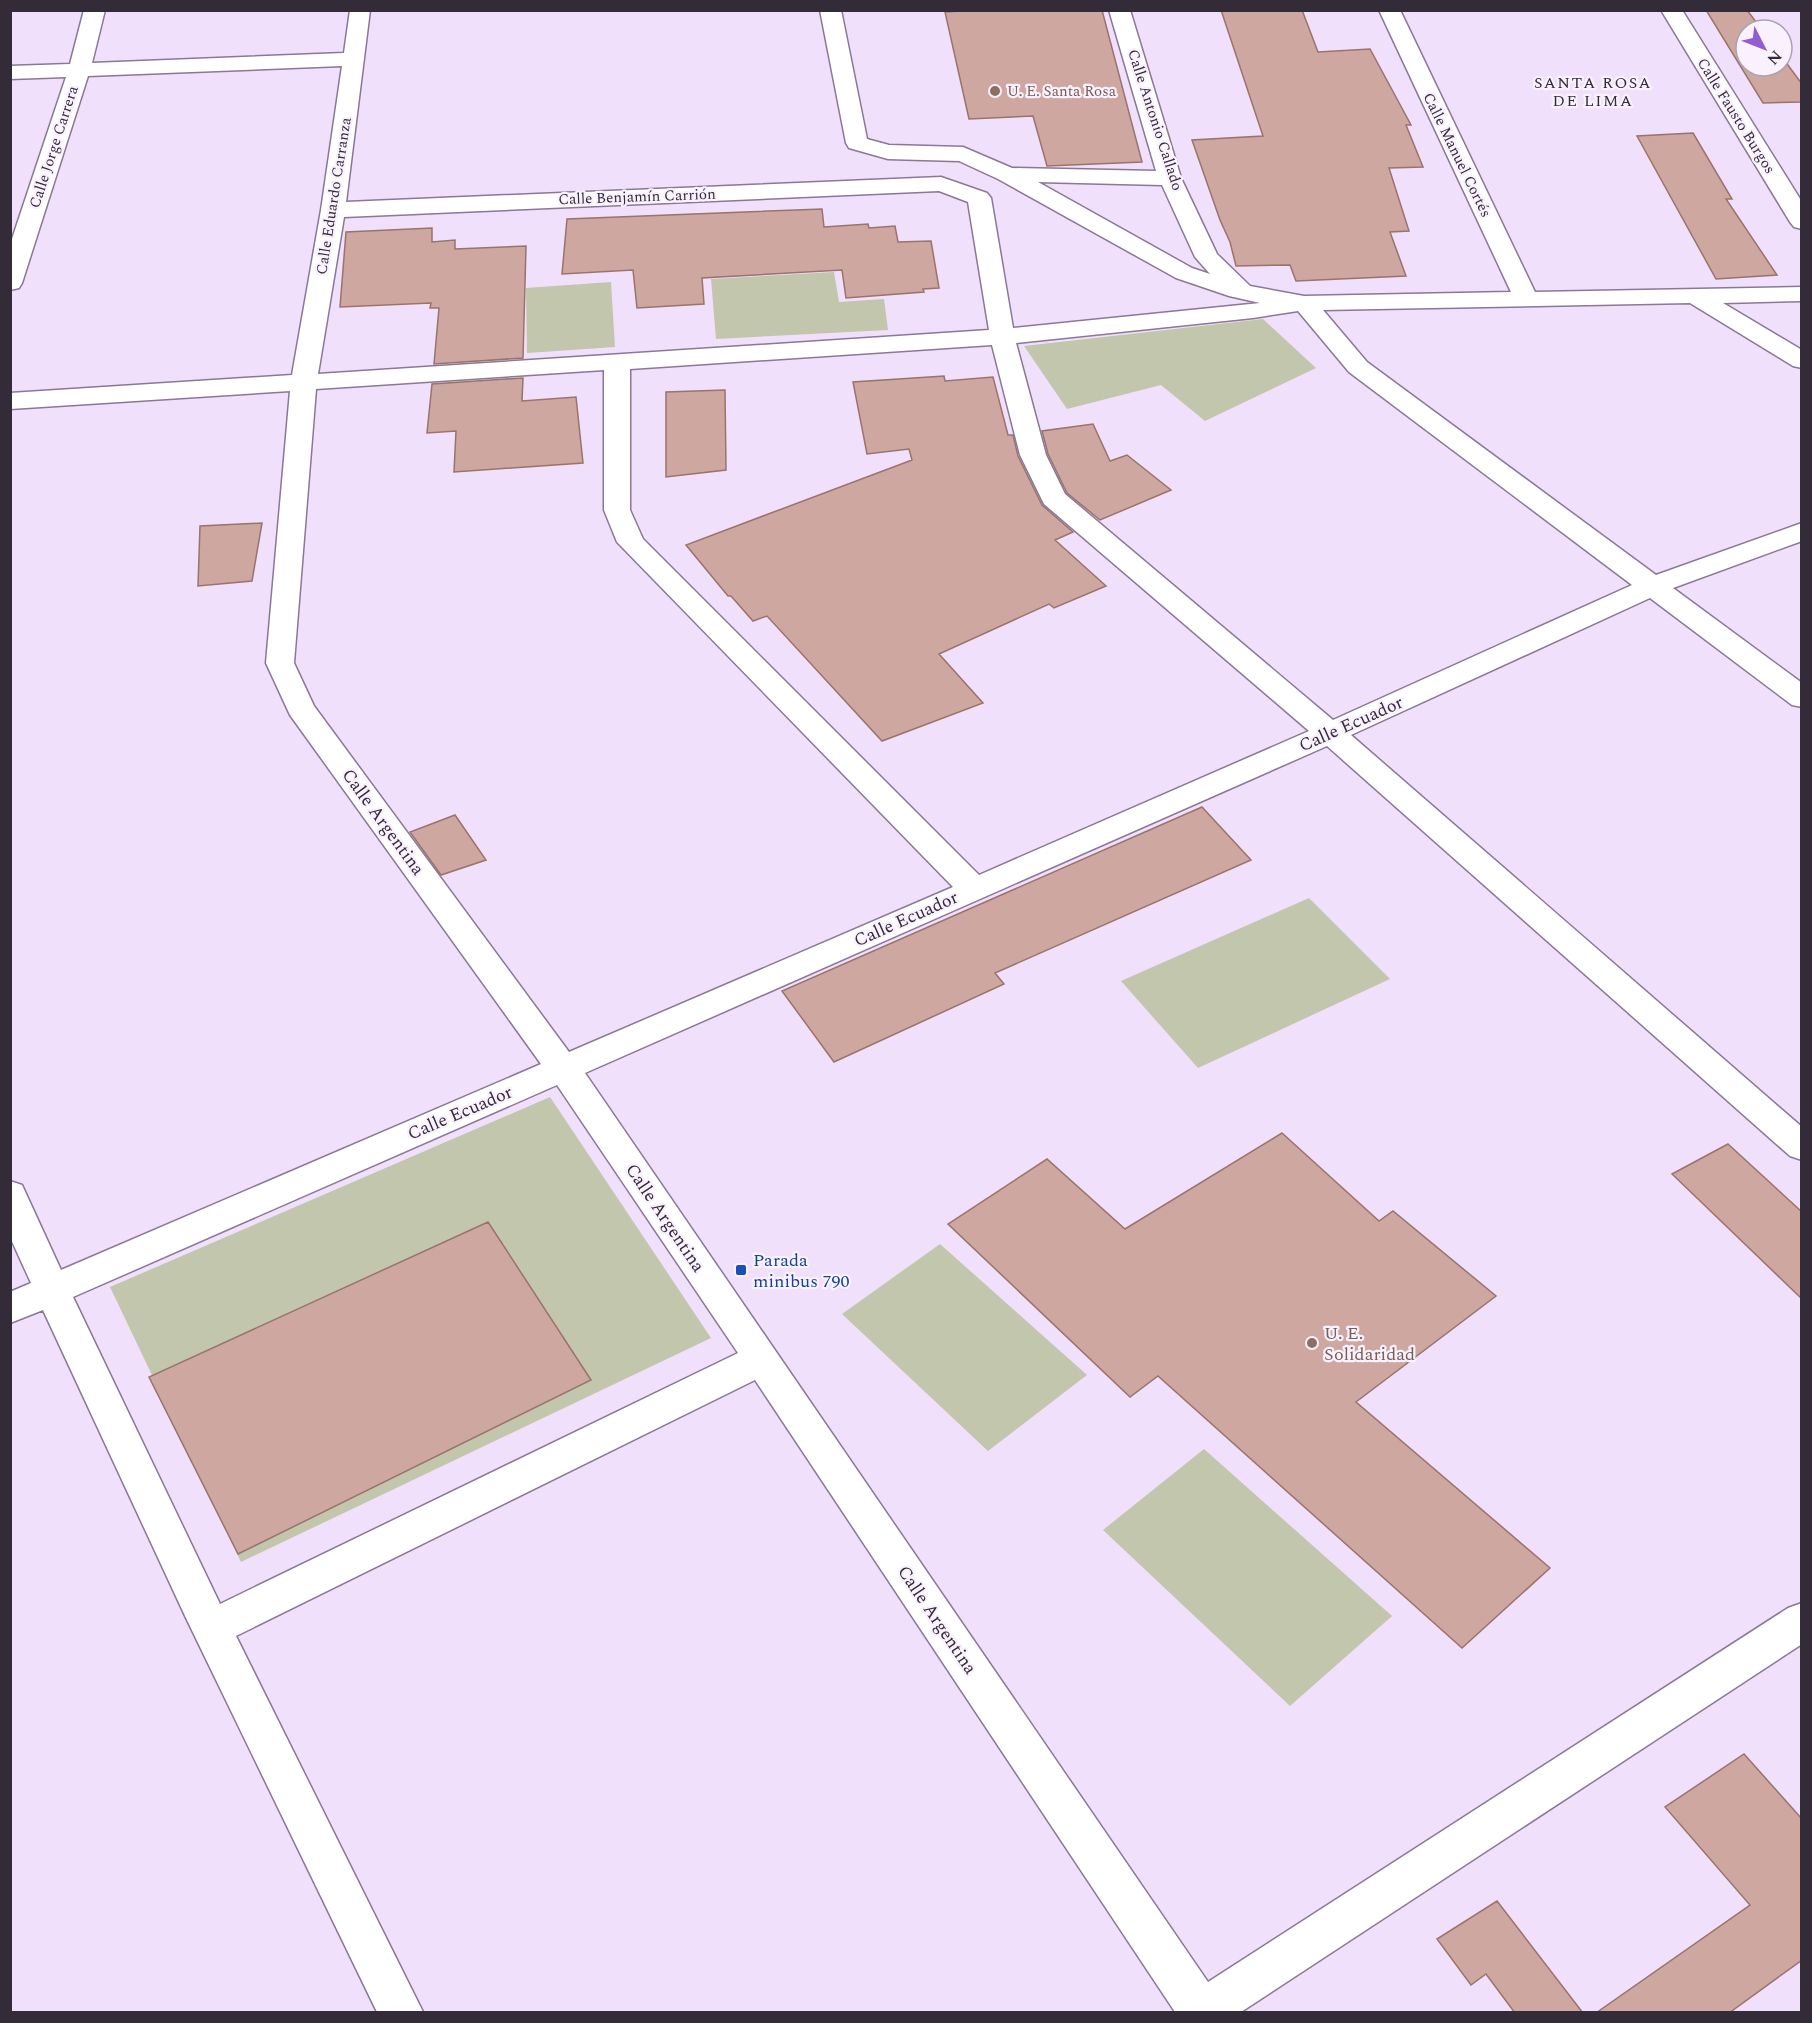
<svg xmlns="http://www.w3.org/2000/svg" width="1812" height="2023" viewBox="0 0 1812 2023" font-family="Spectral,serif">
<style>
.green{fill:#c2c6ac}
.building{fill:#cea8a0;stroke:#99736c;stroke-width:1.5}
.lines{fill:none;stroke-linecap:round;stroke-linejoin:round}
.street-casing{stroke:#8a7896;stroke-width:3}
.street{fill:#fff;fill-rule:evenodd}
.education-dot{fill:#8d6e63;stroke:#f9f1fe;stroke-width:2}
.transit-dot{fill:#1a4fb4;stroke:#f9f1fe;stroke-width:2}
.labels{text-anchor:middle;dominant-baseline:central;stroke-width:4.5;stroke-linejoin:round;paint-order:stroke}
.far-education-label{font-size:15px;fill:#785e54;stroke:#f9f1fe;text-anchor:start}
.far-street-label{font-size:15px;fill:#332b38;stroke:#f9f1fe}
.far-neighbourhood-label{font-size:16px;letter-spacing:1.5px;fill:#332b38;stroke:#f9f1fe}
.street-label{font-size:18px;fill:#332b38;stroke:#f9f1fe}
.transit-label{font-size:18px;fill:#164399;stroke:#f9f1fe;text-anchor:start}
.education-label{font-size:18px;fill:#785e54;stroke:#f9f1fe;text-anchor:start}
</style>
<rect width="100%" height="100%" fill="#f0e0fb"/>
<path class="green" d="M834,272L839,302L884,299L888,330L716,339L711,279Z
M611,282L615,347L527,353L526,288Z
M1263,319L1316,368L1205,421L1161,385L1067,409L1024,346Z
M1309,898L1390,979L1198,1068L1121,981Z
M550,1097L711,1338L241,1562L110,1287Z
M940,1244L1087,1375L988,1451L842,1314Z
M1204,1449L1392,1616L1290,1706L1103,1530Z"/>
<path class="building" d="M977,10H1102L1142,162L1047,166L1033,116L969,119L945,12Z
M1221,10H1302L1318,52L1370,49L1411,125H1406L1423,167L1389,168L1409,231L1390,232L1406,276L1296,281L1290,265L1236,266L1230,242L1220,220L1192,140L1263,136Z
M1706,10H1747L1762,30H1746V66H1782V57L1802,84V102L1763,103Z
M1693,133L1732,199H1726L1777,275L1716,279L1637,136Z
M822,209L824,227L868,224L869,228L895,226L898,242L931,241L939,288L923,289L924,292L846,298L842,270L702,278L704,304L637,308L633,270L562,274L567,219Z
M432,228V242L455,240V249L526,246L523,358L434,364L439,308H430L431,303L340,307L346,232Z
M944,376L945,381L993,377L1008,435H1013L1018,456L1042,505L1073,532L1055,540L1106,586L1054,608L1049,604L939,654L983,703L882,741L767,616L753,621L731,596H728L686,545L912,460L909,449L867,454L853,382Z
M523,378L522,401L576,397L583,463L454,472L456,431L427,433L432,384Z
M725,390L726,470L666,477V392Z
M1093,424L1110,461L1127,455L1171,490L1100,520L1067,493L1048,454L1042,431Z
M262,523L252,581L198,586L200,526Z
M1202,807L1251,860L995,973L1004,984L834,1062L782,991Z
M455,815L486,860L441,875L410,832Z
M1282,1133L1379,1221L1393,1211L1496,1296L1356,1402L1550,1568L1462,1648L1158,1376L1130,1397L948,1224L1047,1159L1125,1229Z
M1728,1144L1802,1212V1299L1672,1174Z
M488,1222L591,1380L238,1554L149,1377Z
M1744,1754L1802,1819V1960L1729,2013H1596L1750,1905L1665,1807Z
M1497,1901L1583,2013H1515L1486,1974L1471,1985L1437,1939Z"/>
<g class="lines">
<defs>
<path id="street" d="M84,10H105L92,63L344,53L350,10H370L346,202L941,177L987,193L991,198L1013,328L1260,303L1229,296L1176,278L998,179L959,161L888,159L849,148L846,143L820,10H841L867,139L889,145L963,147L1012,168L1156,171L1109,10H1130L1181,178L1217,254L1250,286L1304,296L1511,292L1379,10H1400L1535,292L1802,287V301L1723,303L1802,350V368L1793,366L1690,303L1323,310L1367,362L1656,575L1802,523V541L1673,588L1802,683V707L1792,705L1650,598L1351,735L1802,1127V1160L1790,1156L1327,746L585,1073L1208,1982L1788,1608L1802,1603V1644L1241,2012H1175L755,1380L236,1636L423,2012H377L186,1618L43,1310L10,1323V1292L31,1283L10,1237V1181L22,1185L61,1270L541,1064L290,715L266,663L290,391L10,409V393L292,375L321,210L342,66L88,76L22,283L19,288L10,290V245L66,77L10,79V66L70,64ZM1038,182L1162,185L1195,257L1210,274L1192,268ZM939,191L968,202L989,330L318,374L344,217ZM1298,311L1349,372L1632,585L1333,720L1065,494L1046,455L1016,343L1253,318ZM992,345L1020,455L1044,504L1309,731L979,875L643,539L630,510V369ZM604,370V510L617,542L953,887L569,1052L314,706L294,663L316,389ZM557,1085L738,1353L220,1604L73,1297Z
M1661,10H1682L1802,202V229L1794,227L1790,222Z"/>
</defs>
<use href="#street" class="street-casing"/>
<use href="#street" class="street"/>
</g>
<g class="education-dot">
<circle cx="995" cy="91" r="6"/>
<circle cx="1312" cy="1343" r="6"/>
</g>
<rect class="transit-dot" x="735" y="1264" width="12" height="12" rx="3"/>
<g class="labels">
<g class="far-education-label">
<text x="1007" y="91">U. E. Santa Rosa</text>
</g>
<g class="far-street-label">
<text transform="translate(1736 116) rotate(58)">Calle Fausto Burgos</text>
<text transform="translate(1155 120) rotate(72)">Calle Antonio Callado</text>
<text transform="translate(54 147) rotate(-72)">Calle Jorge Carrera</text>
<text transform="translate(1457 155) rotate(64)">Calle Manuel Cortés</text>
<text transform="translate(334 196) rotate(-81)">Calle Eduardo Carranza</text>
<text transform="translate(637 197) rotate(-2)">Calle Benjamín Carrión</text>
</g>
<g class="far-neighbourhood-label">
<text x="1593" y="83">SANTA ROSA<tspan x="1593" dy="18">DE LIMA</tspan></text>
</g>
<g class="street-label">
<text transform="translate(1351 724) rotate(-24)">Calle Ecuador</text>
<text transform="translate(383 822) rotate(54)">Calle Argentina</text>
<text transform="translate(906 919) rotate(-24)">Calle Ecuador</text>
<text transform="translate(460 1113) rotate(-23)">Calle Ecuador</text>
<text transform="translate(665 1218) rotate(56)">Calle Argentina</text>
<text transform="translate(937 1620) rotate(56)">Calle Argentina</text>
</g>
<g class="transit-label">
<text x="753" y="1260">Parada<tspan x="753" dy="21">minibus 790</tspan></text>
</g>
<g class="education-label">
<text x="1324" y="1333">U. E.<tspan x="1324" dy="21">Solidaridad</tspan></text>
</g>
</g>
<rect width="1812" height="2023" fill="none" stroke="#332b38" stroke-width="24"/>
<g transform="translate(1764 48) rotate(132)"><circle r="28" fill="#f9f1fe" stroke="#aaa2af" stroke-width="1.5"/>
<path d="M0-4.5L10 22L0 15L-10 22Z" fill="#955bd2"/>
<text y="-9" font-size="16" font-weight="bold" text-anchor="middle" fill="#332b38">N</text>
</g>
</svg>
